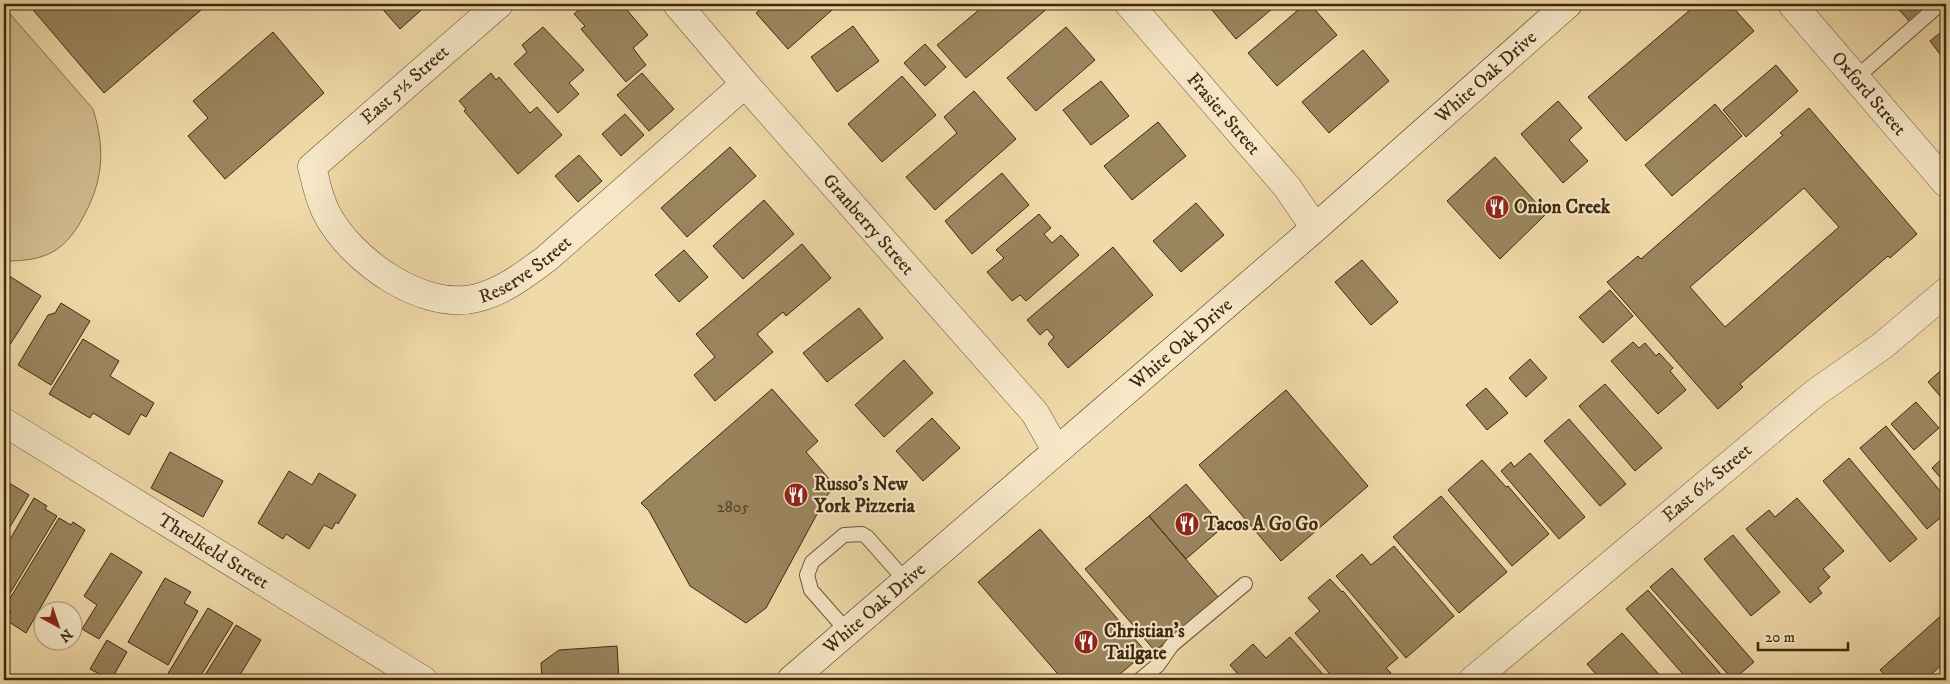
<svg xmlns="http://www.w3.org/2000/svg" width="1950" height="684" viewBox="0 0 1950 684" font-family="'IM FELL DW Pica',serif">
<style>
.green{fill:#d3bc8f;stroke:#88724f}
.building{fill:#9b855f;stroke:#3e290f;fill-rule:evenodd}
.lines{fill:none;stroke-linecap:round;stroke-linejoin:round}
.service-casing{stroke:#6b5536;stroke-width:16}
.minor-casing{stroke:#6b5536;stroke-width:29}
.secondary-casing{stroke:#3e290f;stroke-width:29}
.service{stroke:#f6e7c7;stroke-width:14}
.minor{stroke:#f6e7c7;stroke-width:28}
.secondary{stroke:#f6e7c7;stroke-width:28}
.labels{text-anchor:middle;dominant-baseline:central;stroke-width:4;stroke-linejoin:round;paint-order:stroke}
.number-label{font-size:16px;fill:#554023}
.street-label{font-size:19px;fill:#3e290f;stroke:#f6e7c7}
.poi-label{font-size:19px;font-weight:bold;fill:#3e290f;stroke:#f6e7c7;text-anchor:start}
</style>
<rect width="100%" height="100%" fill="#f1daa9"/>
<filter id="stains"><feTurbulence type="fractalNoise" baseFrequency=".004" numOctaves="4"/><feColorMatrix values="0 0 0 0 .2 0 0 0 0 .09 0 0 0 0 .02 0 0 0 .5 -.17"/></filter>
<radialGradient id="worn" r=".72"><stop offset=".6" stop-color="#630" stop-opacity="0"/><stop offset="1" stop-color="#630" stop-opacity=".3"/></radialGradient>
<path class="green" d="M4,7L93,109C106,151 103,183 81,221C75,232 67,242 56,250C40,260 22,261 4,261Z"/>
<path class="building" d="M28,4H208L104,93Z
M378,4H428L400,29Z
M586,4H622L648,35L633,48L646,65L626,82L581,29L585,26L574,14Z
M767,4H827L832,10L788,49L756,13Z
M986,4H1046L1049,7L966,78L937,45Z
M1207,4H1278L1236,39Z
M1305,4H1310L1337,35L1277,86L1248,53Z
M1697,4H1730L1754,31L1626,141L1588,97Z
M1894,4H1932L1911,23Z
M853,26L879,61L837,92L811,57Z
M543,27L584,70L569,83L579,94L558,113L514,64L527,52L522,45Z
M1066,27L1095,60L1036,111L1007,78Z
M1946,28V62L1930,41Z
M273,32L324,93L225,179L188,136L208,118L193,101Z
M925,44L946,67L925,86L904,63Z
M1363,50L1389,81L1329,133L1302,102Z
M1776,65L1798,91L1746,137L1723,110Z
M491,73L496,80L499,77L530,113L537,107L562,135L518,174L464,111L466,109L459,101Z
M642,73L674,109L649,131L617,95Z
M902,76L936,115L882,162L848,124Z
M1101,81L1129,116L1091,145L1063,110Z
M974,91L1016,139L935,210L906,177L957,133L944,117Z
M1558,101L1582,128L1569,140L1588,161L1563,183L1521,134Z
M1715,104L1742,136L1672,196L1645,165Z
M1809,108L1917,234L1890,258L1888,256L1740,384L1743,387L1718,409L1607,282L1638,256L1641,259L1783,135L1780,133ZM1804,188L1839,227L1725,327L1690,287Z
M625,114L644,135L621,156L602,134Z
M1158,122L1186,156L1132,200L1104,166Z
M730,147L756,176L687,237L661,208Z
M579,155L602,181L578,202L555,176Z
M1495,157L1546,214L1500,259L1447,201Z
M1002,173L1029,205L972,254L945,221Z
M764,200L794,234L743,279L713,246Z
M1196,203L1224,235L1181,272L1153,241Z
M1039,214L1051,228L1044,234L1052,243L1061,235L1079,255L1026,301L1020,295L1012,301L987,272L1004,258L996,250Z
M802,244L831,278L786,316L783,312L757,334L773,352L715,401L694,375L715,357L696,334Z
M1113,247L1153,295L1068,368L1048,344L1054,337L1047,329L1040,335L1027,320Z
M684,250L708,277L679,302L655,275Z
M1362,260L1398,302L1371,325L1335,282Z
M6,274L41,296L4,354V277Z
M1610,290L1633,316L1603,343L1579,317Z
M61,303L90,321L51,385L18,365L48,315L55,313Z
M859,308L883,338L827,382L803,353Z
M83,339L119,361L110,376L154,403L146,417L141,414L129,435L93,413L90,418L49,394Z
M1633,342L1639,348L1645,343L1656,356L1659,353L1673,368L1670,371L1686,390L1658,414L1611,361Z
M1530,359L1547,378L1526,397L1509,378Z
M904,360L933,393L884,437L855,405Z
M1946,366V403L1928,382Z
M1605,384L1662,448L1635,471L1579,406Z
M1486,388L1508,413L1487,430L1466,405Z
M772,389L818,441L806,452L836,487L828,494L766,608L746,623L690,586L649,511L641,503Z
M1286,390L1368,486L1281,561L1199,465Z
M1916,402L1939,428L1914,450L1891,424Z
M932,418L960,448L923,481L896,451Z
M1569,419L1626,484L1600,506L1544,441Z
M1886,426L1946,498V513L1927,529L1860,448Z
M170,452L223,481L203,517L151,488Z
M1530,453L1585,517L1559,539L1501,471L1511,462L1514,467Z
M1946,455V484L1932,468Z
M1849,458L1917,539L1890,562L1823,481Z
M1482,460L1506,487L1508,486L1549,534L1512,566L1448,490Z
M289,471L312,485L319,473L356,495L338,524L336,522L332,529L324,525L309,549L286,534L283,539L258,523Z
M4,480L29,495L4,537Z
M1186,484L1223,527L1186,559L1149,516Z
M1441,496L1507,572L1459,613L1393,537Z
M34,498L47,506L45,509L57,516L4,603V543L6,539L9,541Z
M1797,498L1844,551L1823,569L1830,577L1818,588L1822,593L1810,603L1746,529L1769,510L1775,517Z
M1149,516L1219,598L1155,651L1085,569Z
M59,518L71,525L73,522L85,530L26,633L6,620L11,612L4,608Z
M1040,529L1146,652L1113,680H1063L978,582Z
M1733,535L1780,592L1751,616L1704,559Z
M1394,546L1454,616L1406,658L1336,576L1362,554L1371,565Z
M111,553L142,572L99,639L82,629L97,605L84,596Z
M1672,568L1754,662L1733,680L1650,587Z
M165,578L191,592L184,603L198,611L168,665L128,642Z
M1330,579L1342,592L1343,591L1398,658L1386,668L1391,673L1382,680H1335L1295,633L1320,611L1308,598Z
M1648,590L1726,680H1688L1626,609Z
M208,608L233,623L198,680H164Z
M1943,614L1946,617V661L1925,680H1889L1880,670Z
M236,625L261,640L237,680H202Z
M1622,633L1664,680H1601L1587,664Z
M1290,637L1328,680H1243L1230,665L1253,644L1266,658Z
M107,640L127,652L111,680L90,669Z
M617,646L619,680H542L541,663L559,650Z"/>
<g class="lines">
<defs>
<path id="service" d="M1857,77L1940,4
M847,631L811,590L807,575L812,562L844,535L862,534L867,537L905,580
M1140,680L1158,665L1172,645L1245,584"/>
<g id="minor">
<path id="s1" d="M499,4L312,167C316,183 319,199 327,214C351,260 423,312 477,298C504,291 524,275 546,259L745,84"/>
<path id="s2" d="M677,4L745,84L1035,413L1056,450"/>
<path id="s3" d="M1129,4L1287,187L1315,228"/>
<path id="s4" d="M1792,4L1946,183"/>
<path id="s5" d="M4,422L423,680"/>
<path d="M1473,680L1815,393L1882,346L1946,292"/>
</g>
<g id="secondary">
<path id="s6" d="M791,680L1315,228L1568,4"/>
</g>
</defs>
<use href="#service" class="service-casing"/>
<use href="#minor" class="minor-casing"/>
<use href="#secondary" class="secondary-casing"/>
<use href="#service" class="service"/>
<use href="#minor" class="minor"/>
<use href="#secondary" class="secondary"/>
</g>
<defs>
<symbol id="restaurant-disc" viewBox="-11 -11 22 22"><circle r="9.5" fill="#8f2418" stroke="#f6e7c7"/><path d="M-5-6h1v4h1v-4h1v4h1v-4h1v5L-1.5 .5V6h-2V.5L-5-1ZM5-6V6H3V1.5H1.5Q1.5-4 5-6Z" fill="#fff"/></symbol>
</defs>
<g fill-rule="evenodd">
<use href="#restaurant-disc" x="1483" y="193" width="28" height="28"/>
<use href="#restaurant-disc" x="782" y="481" width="28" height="28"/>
<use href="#restaurant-disc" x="1173" y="510" width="28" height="28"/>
<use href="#restaurant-disc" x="1072" y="628" width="28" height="28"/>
</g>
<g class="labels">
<g class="number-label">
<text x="733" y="507">2805</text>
</g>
<g class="street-label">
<text stroke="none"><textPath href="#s6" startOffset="920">White Oak Drive</textPath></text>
<text transform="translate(405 85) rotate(-41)">East 5½ Street</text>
<text stroke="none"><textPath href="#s4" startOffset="118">Oxford Street</textPath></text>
<text stroke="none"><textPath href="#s3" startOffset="145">Frasier Street</textPath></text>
<text stroke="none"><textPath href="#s2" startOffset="292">Granberry Street</textPath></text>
<text stroke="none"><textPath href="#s1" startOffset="536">Reserve Street</textPath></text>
<text stroke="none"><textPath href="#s6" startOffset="515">White Oak Drive</textPath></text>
<text transform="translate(1707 483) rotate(-40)">East 6½ Street</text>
<text stroke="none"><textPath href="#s5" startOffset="246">Threlkeld Street</textPath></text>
<text stroke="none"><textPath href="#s6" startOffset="110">White Oak Drive</textPath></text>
</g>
<g class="poi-label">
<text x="1514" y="207">Onion Creek</text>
<text x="814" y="484">Russo's New<tspan x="814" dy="22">York Pizzeria</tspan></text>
<text x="1204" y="524">Tacos A Go Go</text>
<text x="1104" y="631">Christian’s<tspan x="1104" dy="22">Tailgate</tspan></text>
</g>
</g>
<rect width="1950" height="684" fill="none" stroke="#f1daa9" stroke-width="20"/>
<rect x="5" y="5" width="1940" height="674" fill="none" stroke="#3e290f" stroke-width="2.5"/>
<rect x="10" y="10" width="1930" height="664" fill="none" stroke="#3e290f"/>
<g transform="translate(58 626) rotate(140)"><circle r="24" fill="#f6e7c7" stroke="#ac9b7d"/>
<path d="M0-4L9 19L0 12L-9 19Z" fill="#8f2418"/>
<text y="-8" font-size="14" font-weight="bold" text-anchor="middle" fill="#3e290f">N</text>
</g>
<path d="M1758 642v8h90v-8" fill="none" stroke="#3e290f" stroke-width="2.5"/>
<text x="1765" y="642" font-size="15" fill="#3e290f" stroke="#f6e7c7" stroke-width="4" paint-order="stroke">20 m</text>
<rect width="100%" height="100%" filter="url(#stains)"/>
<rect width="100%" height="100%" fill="url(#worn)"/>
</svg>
